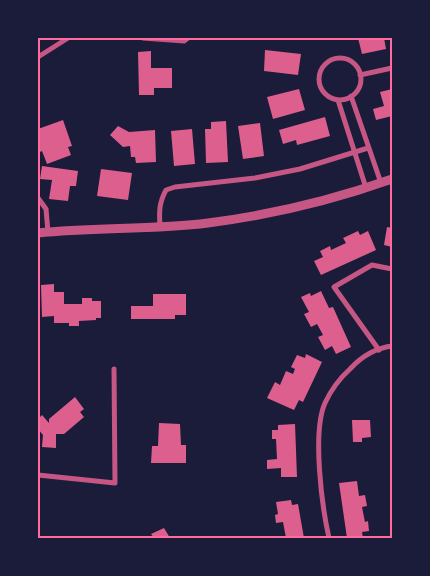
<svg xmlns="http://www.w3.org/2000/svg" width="430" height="576" viewBox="0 0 430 576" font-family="'Fira Sans',sans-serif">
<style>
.building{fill:#dd5f8e}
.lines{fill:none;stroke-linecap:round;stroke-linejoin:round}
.minor{stroke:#c65784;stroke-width:5}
.tertiary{stroke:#c65784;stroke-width:9}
.neatline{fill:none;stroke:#ff6b9d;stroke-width:2}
</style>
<rect width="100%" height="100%" fill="#1b1b3a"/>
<path class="building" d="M358,38H384L386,49L362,54Z
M265,50L301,54L298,75L264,71Z
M151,51V68H172V88H154V95H139L138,52Z
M299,89L305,110L273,119L267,97Z
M392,89V116L376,120L373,109L384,106L380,92Z
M325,117L330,136L297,145L296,140L283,144L279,130Z
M63,120L72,146L68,147L71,155L47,164L42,151L40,152L38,146V129Z
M226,121L228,162L206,163L205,129H211V122Z
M260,123L264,156L243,159L238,126Z
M118,126L129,132L155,130L156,162L136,163L135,157H131L130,146L123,147L110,135Z
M192,129L195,164L174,166L171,131Z
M42,166L78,171L76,186H70L68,201L49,199L52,180L40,179Z
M101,169L132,173L128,200L97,196Z
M387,227L392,228V247L384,245Z
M358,231L360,235L368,231L376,250L321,275L314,261L323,257L320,251L330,246L331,250L346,243L343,238Z
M54,284V292H64V304H82V298H92V301H101V318H96V320L79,321V326H69V323H54V316L42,317L41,285Z
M321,291L329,308L333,307L351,347L336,354L332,346L325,350L318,337L323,335L317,324L311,327L304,314L309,312L301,297L310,293L311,296Z
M153,294H186V315H175V319H131V306H153Z
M306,354L322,362L303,402L299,400L294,410L267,398L275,382L280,385L286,371L293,374L295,369L291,367L297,355L305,358Z
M75,397L84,409L80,412L84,417L64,434H56V448L42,447L43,435L38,429V419L42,415L49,423V419Z
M352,420H370L371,437L362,438V442H353Z
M159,423L180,424L181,445H186V463H151L152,446H158Z
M295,424L297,477H281V468L267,469V460L277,459L276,439H272V430H278V425Z
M357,481L359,496L365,495L367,506L362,507L365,522L368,521L369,531L362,532L363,538H347L339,483Z
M291,500L292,505L298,504L304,538H286L283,522L276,523L275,515L278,514L276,502Z
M164,528L170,538H154L151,534Z"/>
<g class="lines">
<path class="minor" d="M143,38L184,41L188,38
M38,57L68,38
M319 79a21 21 0 1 1 42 0a21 21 0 1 1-42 0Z
M360,75L392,68
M351,96L381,183
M338,100L366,188
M38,198L46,209L48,232
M160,226C159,212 159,203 166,190L175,187L255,178L300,169L368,148
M379,350L334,287L372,265L392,269
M38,475L115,483L114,369
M329,538C322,507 312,432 325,403C331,390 340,378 350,369C361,357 376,348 392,346"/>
<path class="tertiary" d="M38,233C94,227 152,230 208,223C270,215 333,200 392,179"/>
</g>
<rect width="430" height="576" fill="none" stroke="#1b1b3a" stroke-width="78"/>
<rect x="39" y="39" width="352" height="498" class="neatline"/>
</svg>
